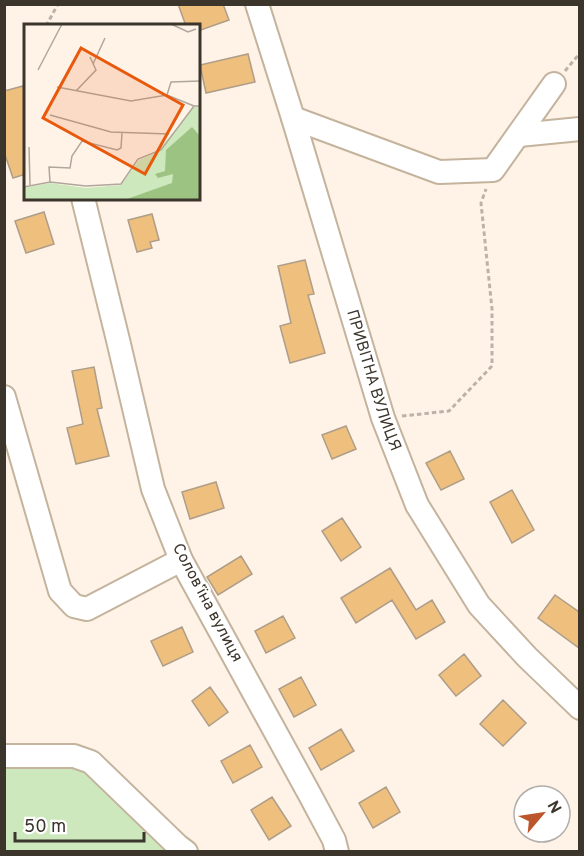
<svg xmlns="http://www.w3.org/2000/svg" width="584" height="856" viewBox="0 0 584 856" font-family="Overpass,sans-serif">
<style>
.green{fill:#cde8bc}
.building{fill:#efbf7e;stroke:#ae9d88;stroke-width:1.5}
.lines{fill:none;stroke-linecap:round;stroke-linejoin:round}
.minor-casing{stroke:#c4b39d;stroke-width:26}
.path{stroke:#bcb2a7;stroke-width:3;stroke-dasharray:4.5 3;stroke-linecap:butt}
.minor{stroke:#fff;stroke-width:22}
.labels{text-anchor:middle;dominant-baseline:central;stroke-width:5;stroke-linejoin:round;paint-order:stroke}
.street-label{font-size:16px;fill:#3c352c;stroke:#fff}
.inset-road{fill:none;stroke:#b0a79c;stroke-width:1.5}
.view{fill:#e8590c;fill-opacity:0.15;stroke:#e8590c;stroke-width:3}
.inset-edge{fill:none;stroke:#3c352c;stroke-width:3}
</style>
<rect width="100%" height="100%" fill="#fef3e6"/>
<path class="green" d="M5,764H73L86,769L173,852H5Z"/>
<path class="building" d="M178,4H223L229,20L198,31V26H186Z
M248,54L255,82L206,93L200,65Z
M23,86L26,96V174L13,178L4,152V91Z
M44,212L54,244L26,253L15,221Z
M152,214L159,240L150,242L152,248L137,252L128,220Z
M305,260L314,294L308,295L325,353L290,363L280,326L291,323L278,266Z
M94,367L102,408L97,409L109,456L76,464L67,428L83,424L72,371Z
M346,426L356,449L332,459L322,435Z
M450,451L464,479L441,490L426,463Z
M216,482L224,508L190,519L182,492Z
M512,490L534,530L512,543L490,502Z
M342,518L361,547L341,561L322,531Z
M241,556L252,574L218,595L207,577Z
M390,568L416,610L432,600L445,622L416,639L392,600L356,623L341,598Z
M555,595L579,612V648L538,618Z
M283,616L295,638L266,653L255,631Z
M182,627L193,652L163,666L151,641Z
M464,654L481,676L456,696L439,675Z
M301,677L316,705L294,717L279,689Z
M210,687L228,712L209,726L192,701Z
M503,700L526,723L503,746L480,724Z
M341,729L354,751L321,770L309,748Z
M250,745L262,767L233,783L221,761Z
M386,787L400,812L373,828L359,803Z
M272,797L291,826L269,840L251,810Z"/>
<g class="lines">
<defs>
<g id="minor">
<path id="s1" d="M257,4L293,118L383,418L417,505L479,605L527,657L580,708"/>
<path d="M293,118L439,172L493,170L554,84"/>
<path d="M519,135L580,129"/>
<path d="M83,198L118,340L153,489L181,560L310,795L334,840L337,852"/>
<path d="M4,397L60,591L74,606L87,609L181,560"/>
<path d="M4,756H74L91,762L178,846L186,852"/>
</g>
</defs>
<use href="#minor" class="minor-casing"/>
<path class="path" d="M46,26L58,4
M565,71L580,53
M402,416L449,411L492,366V309L481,203L486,189"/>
<use href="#minor" class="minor"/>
</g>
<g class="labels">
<g class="street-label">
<text stroke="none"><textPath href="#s1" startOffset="394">ПРИВІТНА ВУЛИЦЯ</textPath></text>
<text transform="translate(207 603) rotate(62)">Соловʼїна вулиця</text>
</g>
</g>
<g transform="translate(24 24)">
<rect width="176" height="176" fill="#fef3e6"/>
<path d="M170,83H175V175H0V164L26,159L62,164L97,161L115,136L132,129Z" fill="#cde8bc"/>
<path d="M168,103L175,111V175H103L148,159L149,150L134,154L131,150L141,147L142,126Z" fill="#9cc381"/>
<path class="inset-road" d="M147,0L164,8L172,5M69,40L81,14M14,46L38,0M33,63L107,77L143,71L170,82M52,67L72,46L66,33M143,71L147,58L176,57M26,91L87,108L145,110M5,123L6,161M26,158L25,143L46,144L48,132L58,117L93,126L97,124L98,109M0,163L26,158L62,162L97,160L114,135L137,126L170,82H176"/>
<path class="view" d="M57,24L159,81L121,150L19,94Z"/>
<rect width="176" height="176" class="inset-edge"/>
</g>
<rect width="584" height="856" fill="none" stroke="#3c352c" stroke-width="12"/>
<g transform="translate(542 814) rotate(61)"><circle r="28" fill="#ffffff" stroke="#b1aeab" stroke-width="1.5"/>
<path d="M0-4.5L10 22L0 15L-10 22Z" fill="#bd562b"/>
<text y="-9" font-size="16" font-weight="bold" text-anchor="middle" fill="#3c352c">N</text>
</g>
<path d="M15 832v9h129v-9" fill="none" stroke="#3c352c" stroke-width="3"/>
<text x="24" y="832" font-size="18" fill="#3c352c" stroke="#ffffff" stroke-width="4.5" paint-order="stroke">50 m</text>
</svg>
